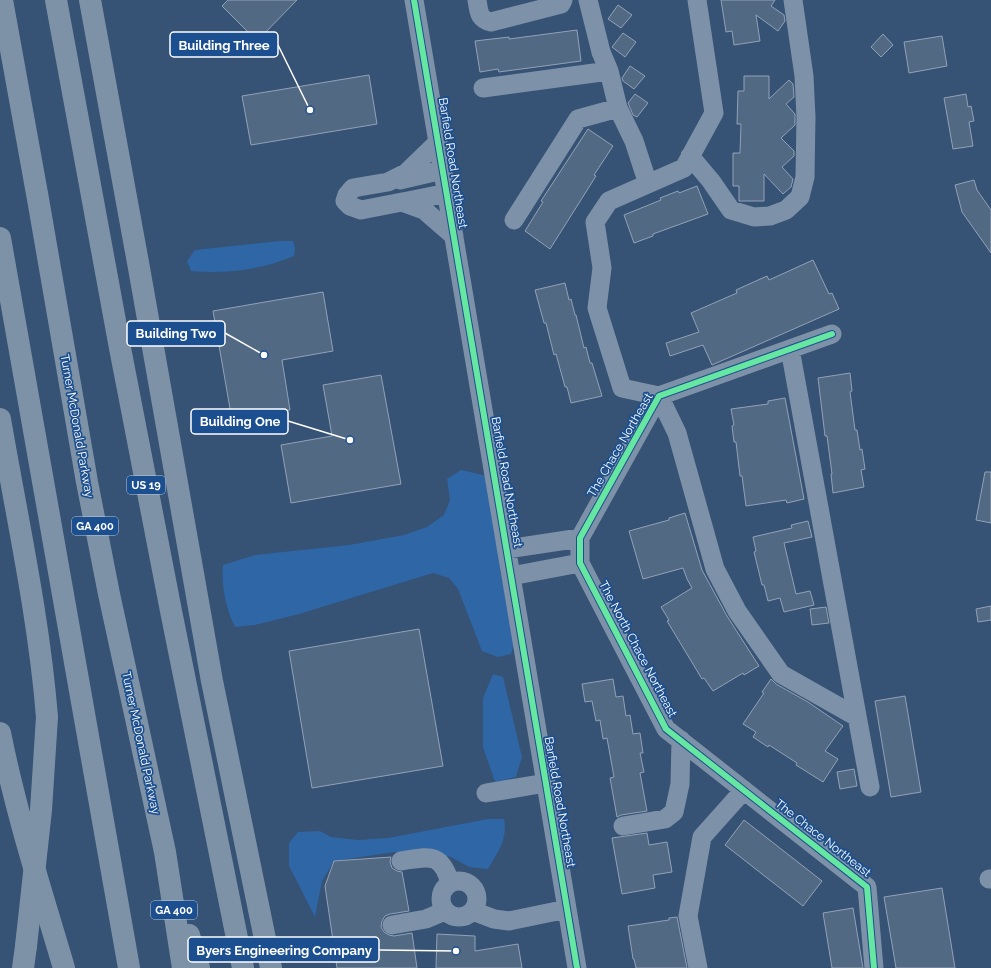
<svg xmlns="http://www.w3.org/2000/svg" width="991" height="968" viewBox="0 0 991 968" font-family="Raleway,sans-serif">
<style>
.green{fill:#2f66a5}
.building{fill:#526984;stroke:#92a2b6}
.lines{fill:none;stroke-linecap:round;stroke-linejoin:round}
.minor{stroke:#7d92a8;stroke-width:19}
.highway{stroke:#7e92a7;stroke-width:22}
.highway-bridge{stroke:#7e92a7;stroke-width:22}
.cycleway-casing{stroke:#1b4f8f;stroke-width:8}
.cycleway{stroke:#66e7a1;stroke-width:6}
.labels{text-anchor:middle;dominant-baseline:central;stroke-width:3.5;stroke-linejoin:round;paint-order:stroke}
.shield{fill:#1b4f8f;stroke:#bbcadd;stroke-width:1}
.shield-label{font-size:11px;font-weight:bold;fill:#fff}
.street-label{font-size:12px;fill:#fff;stroke:#1b4f8f}
.leader{fill:none;stroke:#fff;stroke-width:1.5}
.callout-dot{fill:#fff;stroke:#1b4f8f;stroke-width:1.5}
.callout{fill:#1b4f8f;stroke:#fff;stroke-width:1.5}
.callout-label{font-size:13px;text-anchor:middle;font-weight:bold;fill:#fff}
</style>
<rect width="100%" height="100%" fill="#365274"/>
<path class="green" d="M279,241H293L295,248L294,256C261,270 226,274 191,271L187,261L195,250Z
M461,470L487,476L497,521L500,570L515,640L511,654L498,657L482,651L458,589L449,578L433,573L299,614L255,625L235,627C226,609 221,586 223,565L255,555L349,545L404,535L427,527L444,515L450,500L447,479Z
M493,674L503,677L522,757L516,777L495,782L483,747V698Z
M488,819H504C508,839 498,852 488,869L469,867L451,857L421,852H394L334,861L322,881L315,917L289,866V843L298,832L320,831L331,837L358,840L388,838Z"/>
<path class="building" d="M228,0H297L257,41L222,6Z
M721,0H775L771,6L784,15L785,21L778,31L756,15L760,41L734,45L732,31L726,32Z
M618,5L632,15L621,28L608,19Z
M577,30L581,61L499,72L498,69L480,72L475,41L509,37V39Z
M623,33L636,42L625,57L612,47Z
M883,34L893,45L881,57L871,47Z
M942,36L947,66L909,73L904,42Z
M630,66L645,76L634,89L623,81L622,78Z
M369,75L377,124L251,145L242,96Z
M744,76H769V99L789,80L793,84L794,97L786,104L795,114V125L781,138L794,151V156L782,167L793,179L791,187L783,194L764,174V201H739V186H733V153H740L741,124H737L738,91H744Z
M635,94L648,103L637,117L633,115L628,103Z
M966,94L968,107L971,106L974,121L969,122L973,146L953,149L944,98Z
M588,129L613,146L594,175L596,176L550,249L525,231L543,202L541,201Z
M974,180L977,190L991,210V253L962,212L955,185Z
M697,186L708,214L653,234V236L634,243L624,215L661,200L660,198L678,191L679,193Z
M813,260L829,294L832,293L839,309L712,365L703,345L670,356L666,343L699,332L691,313L737,293L736,290L767,276L769,280Z
M565,283L569,300L571,299L575,315H576L584,348L586,347L590,363H592L602,396L571,403L567,387H565L556,354L554,355L546,323H544L535,290Z
M323,292L333,351L282,360L290,410L232,420L213,311Z
M850,373L852,391L850,392L855,430H857L860,450L862,449L865,469L861,470L864,487L833,493L831,474H832L827,436H825L818,378Z
M381,375L401,484L291,503L281,445L332,436L323,385Z
M785,398L804,499L787,503L786,500L746,506L742,476H740L736,442H734L732,426L734,425L731,409L768,404V401Z
M985,472H991V523L976,520Z
M685,513L702,570L727,616L759,666L744,675L743,673L713,691L704,678L702,679L667,621L669,620L661,607L692,588L687,579L683,568L643,579L629,531L669,520V518Z
M808,521L812,537L784,543L796,594L810,591L814,605L784,612L780,598L768,601L764,585H762L754,552L756,551L753,537L792,528L791,525Z
M991,606V620L978,622L976,609Z
M826,607L829,623L812,625L810,609Z
M419,629L443,766L312,788L289,651Z
M613,679L616,697L623,696L626,716L630,715L633,734L640,733L643,753H640L644,772L640,773L647,811L621,815L617,817L610,778L614,777L607,738L603,739L600,720L596,721L592,701L585,702L582,684Z
M771,679L776,684L808,702L843,726L825,751L838,759L823,782L796,765L797,763L769,745L768,747L753,737L756,732L743,724L764,693L762,692Z
M905,696L921,792L891,797L875,701Z
M854,769L857,786L840,789L837,772Z
M744,820L822,881L803,906L725,845Z
M647,833L649,845L667,842L672,872L653,875L655,888L622,894L612,838Z
M391,857L390,862L392,868L397,871L402,872L409,911L390,914L385,916L382,921L381,927L384,932L389,935L394,936L412,933L417,968H337L325,886L334,861Z
M942,888L955,968H896L884,897Z
M853,908L863,968H832L823,913Z
M677,917L687,968H636L634,959H633L628,926L669,920V918Z
M437,934L475,936V951L518,944L522,968H436Z"/>
<g class="lines">
<path class="minor" d="M414,0L577,968
M477,0C479,11 478,19 491,22L561,4L563,0
M588,0L601,52L609,71L618,108L634,141L648,184
M697,0L714,113L684,168L609,201L595,222L602,268L597,308L622,388L659,396L677,433L715,569L737,611L781,674L857,717
M483,88L609,71
M690,156L711,181L731,210L754,217L770,216L786,210L800,197L805,177L806,117L804,76L793,0
M400,180L443,170
M345,201L350,206L361,210L402,202L424,210L454,236
M345,201L347,195L353,188L388,182L406,173L438,142
M403,202L447,193
M514,220L578,119L618,108
M832,334L659,396L580,538V563L666,729L867,887L874,968
M790,349L870,787
M507,549L580,538
M511,576L580,563
M486,793L546,783
M623,826L665,819L674,812L680,784L681,740
M401,861C428,857 441,851 450,883
M989,879H991
M441 899a18 18 0 1 1 36 0a18 18 0 1 1-36 0Z
M473,911L494,919L509,921L567,909
M392,925L426,919L445,911
M698,968L688,916L702,837L744,790"/>
<path class="highway" d="M2,0L38,199L87,482L109,594L165,852L183,968
M56,0L120,348L171,611L243,968
M90,0L139,268L212,681L271,968
M0,238L129,968
M0,419C17,518 39,617 47,717
M0,733C16,813 41,890 64,968
M189,935L199,968
M23,968L26,946"/>
<path class="highway-bridge" d="M26,946L41,810L47,717"/>
<defs>
<path id="cycleway" d="M414,0L577,968
M832,334L659,396L580,538V563L666,729L867,887L874,968"/>
</defs>
<use href="#cycleway" class="cycleway-casing"/>
<use href="#cycleway" class="cycleway"/>
</g>
<g class="labels">
<g class="shield">
<rect x="127" y="476" width="38" height="18" rx="3"/>
<rect x="72" y="517" width="46" height="18" rx="3"/>
<rect x="151" y="901" width="46" height="18" rx="3"/>
</g>
<g class="shield-label">
<text x="146" y="485">US 19</text>
<text x="95" y="526">GA 400</text>
<text x="174" y="910">GA 400</text>
</g>
<g class="street-label">
<text transform="translate(453 163) rotate(81)">Barfield Road Northeast</text>
<text transform="translate(77 426) rotate(80)">Turner McDonald Parkway</text>
<text transform="translate(620 445) rotate(-60)">The Chace Northeast</text>
<text transform="translate(507 482) rotate(80)">Barfield Road Northeast</text>
<text transform="translate(638 649) rotate(62)">The North Chace Northeast</text>
<text transform="translate(141 743) rotate(78)">Turner McDonald Parkway</text>
<text transform="translate(560 802) rotate(80)">Barfield Road Northeast</text>
<text transform="translate(823 838) rotate(38)">The Chace Northeast</text>
</g>
</g>
<path class="leader" d="M310 110L278 45M264 355L225 333M350 440L288 421M456 951L379 950"/>
<g class="callout-dot">
<circle cx="310" cy="110" r="4"/>
<circle cx="264" cy="355" r="4"/>
<circle cx="350" cy="440" r="4"/>
<circle cx="456" cy="951" r="4"/>
</g>
<g class="callout">
<rect x="170" y="32" width="108" height="25" rx="4"/>
<rect x="127" y="321" width="98" height="25" rx="4"/>
<rect x="191" y="409" width="97" height="25" rx="4"/>
<rect x="188" y="937" width="191" height="25" rx="4"/>
</g>
<g class="callout-label">
<text x="224" y="50">Building Three</text>
<text x="176" y="338">Building Two</text>
<text x="240" y="426">Building One</text>
<text x="284" y="955">Byers Engineering Company</text>
</g>
</svg>
